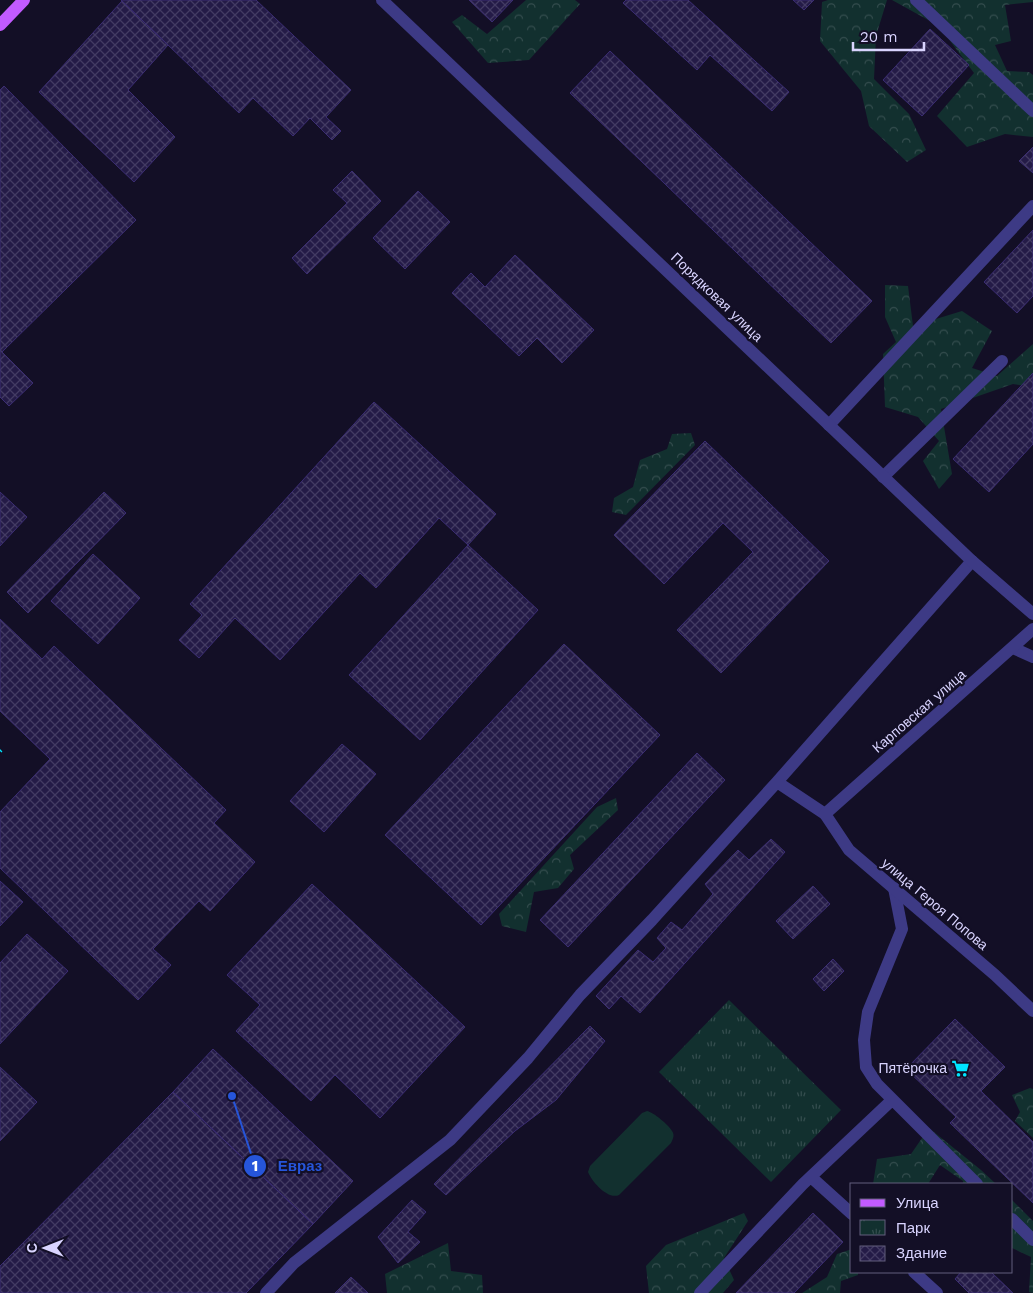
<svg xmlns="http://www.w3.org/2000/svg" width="1033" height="1293" viewBox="0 0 1033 1293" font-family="'Work Sans',sans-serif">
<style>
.forest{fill:url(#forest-crowns)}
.park{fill:url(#park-tufts)}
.garden{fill:#12302f}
.building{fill:url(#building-cross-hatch);stroke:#3b2d73}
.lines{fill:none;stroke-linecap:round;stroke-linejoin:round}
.lane{stroke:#3d3a85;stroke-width:12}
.street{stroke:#3d3a85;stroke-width:12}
.primary{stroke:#c25bff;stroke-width:12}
.rail{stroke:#00e5ff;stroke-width:4;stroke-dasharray:8 6;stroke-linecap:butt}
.labels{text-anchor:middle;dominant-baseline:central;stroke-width:4.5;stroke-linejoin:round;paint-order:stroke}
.street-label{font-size:14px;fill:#d9d4ff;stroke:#130f26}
.poi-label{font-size:14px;fill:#d9d4ff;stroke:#130f26;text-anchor:end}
.leader{fill:none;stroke:#2655da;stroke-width:2}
.callout-dot{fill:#2655da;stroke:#130f26;stroke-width:2}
.mark-label{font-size:15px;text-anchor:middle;font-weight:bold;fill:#fff}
.callout-label{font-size:15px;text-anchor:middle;font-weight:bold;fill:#2655da;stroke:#130f26;stroke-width:4.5;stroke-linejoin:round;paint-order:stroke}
</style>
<defs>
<pattern id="forest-crowns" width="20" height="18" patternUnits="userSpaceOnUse" patternTransform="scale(1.25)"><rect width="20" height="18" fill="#12302f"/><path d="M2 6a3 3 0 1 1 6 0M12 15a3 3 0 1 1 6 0" fill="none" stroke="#344d4e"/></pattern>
<pattern id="park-tufts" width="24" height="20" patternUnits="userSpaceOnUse" patternTransform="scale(1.25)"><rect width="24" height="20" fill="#12302f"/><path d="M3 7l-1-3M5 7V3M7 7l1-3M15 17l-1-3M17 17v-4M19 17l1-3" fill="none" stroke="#344d4e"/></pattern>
<pattern id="building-cross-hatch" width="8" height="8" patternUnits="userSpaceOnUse" patternTransform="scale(1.25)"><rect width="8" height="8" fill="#241b47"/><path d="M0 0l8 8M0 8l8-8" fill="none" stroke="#433b63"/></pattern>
</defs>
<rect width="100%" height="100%" fill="#130f26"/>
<path class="forest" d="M526,0H575L580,4L529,60L488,63L452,22L462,15L487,34Z
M828,0H887L876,36L874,79L909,114L926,150L907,162L869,126L861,91L820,41L822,2Z
M892,0H1033V2L1005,5L1011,41L995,45L1007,71L1029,72L1033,75V137L1005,134L967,147L937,116L974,73L939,26Z
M885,285L908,286L913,326L962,311L992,331L972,368L997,376L1033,344V387L1013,384L941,409L952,474L939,489L923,461L939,441L918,417L885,407L883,354L896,342L885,317Z
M691,433L695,445L626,515L612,512L614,498L633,487L640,460L667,449L672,434Z
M616,798L618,810L570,855L574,869L558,888L534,892L526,932L502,926L499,914L597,807Z
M1030,1088L1033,1089V1138L1015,1121L1020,1112L1012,1095Z
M929,1128L981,1170L996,1184H963V1181L940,1165L928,1184H873L877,1159L911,1154Z
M1012,1200L1033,1221V1293L1029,1292L1031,1257L1012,1248Z
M744,1213L748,1221L724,1258L734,1280L723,1293H649L646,1266L666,1245Z
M448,1243L451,1271L482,1275L483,1293H387L385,1274Z
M852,1249V1272H858V1275L841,1281L840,1293H802L827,1277L837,1254Z"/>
<path class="park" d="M729,1000L841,1110L771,1182L659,1072Z"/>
<path class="garden" d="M647,1111C653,1112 669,1125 672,1131C675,1135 673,1139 671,1143L619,1195C608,1200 592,1182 588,1172L590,1166L642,1113Z"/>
<path class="building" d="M121,0H256L351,90L326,117L341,131L332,140L310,118L293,136L253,98L239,113Z
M469,0H513L492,22Z
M626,0H688L789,92L772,111L710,55L697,70L623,3Z
M793,0H814L804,10Z
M122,1L168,45L128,90L175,137L134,182L39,92Z
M930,29L969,65L922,116L883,80Z
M610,51L872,301L831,343L570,93Z
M4,86L136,220L2,352L33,383L9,406L0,397V90Z
M1033,147V173L1019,161Z
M352,171L381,201L307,274L292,258L347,203L333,190Z
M418,191L450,222L405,269L373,238Z
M1033,230V296L1017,313L984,282Z
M515,255L594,330L562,363L537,338L519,356L452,293L471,273L485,287Z
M1033,373V444L989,492L953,459Z
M374,402L496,514L468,545L439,518L376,588L360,573L280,660L235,618L199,658L179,640L202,615L190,604Z
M705,441L829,561L721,673L677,630L753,552L723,523L664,584L614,535Z
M0,492L27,517L0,546Z
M104,492L126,513L28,613L7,592Z
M468,545L538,610L420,740L349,675Z
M93,554L140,598L98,644L51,601Z
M0,619L42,659L54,646L226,810L214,823L255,862L210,911L199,901L153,949L171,965L138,1000L0,868V812L50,759L0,711Z
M564,644L660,735L481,925L385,835Z
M342,744L376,774L324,832L290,801Z
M697,753L725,780L568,947L540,920Z
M771,839L785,852L640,1013L621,996L609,1009L596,996L638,950L653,962L666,948L657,938L671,922L682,930L713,894L705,884L738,850L749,860Z
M0,881L23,902L0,926Z
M312,884L465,1027L380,1118L335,1075L311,1101L236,1031L260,1005L227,975Z
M813,886L830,904L793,939L776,921Z
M27,934L68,971L0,1044V963Z
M833,959L844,971L824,991L813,979Z
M955,1019L1005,1067L981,1091L1033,1142V1203L950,1123L956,1117L906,1069Z
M590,1026L605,1041L556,1100L515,1131L446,1195L434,1184Z
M213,1049L353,1181L313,1224L173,1092Z
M0,1067L37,1102L0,1141Z
M173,1092L313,1224L246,1293H0V1266Z
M412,1200L426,1212L408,1232L420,1242L398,1263L378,1237Z
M813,1213L843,1242L794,1293H736Z
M961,1272H991L1013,1293H969L955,1279Z
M351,1277L368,1293H335Z"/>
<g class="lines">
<path class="lane" d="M916,0L1033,111
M829,425L1033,206
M883,477L1002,361
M1013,648L1033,657
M777,782L825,814
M894,888L902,929L868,1012L864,1040L866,1067L877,1084L977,1184
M811,1177L852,1214
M1012,1219L1033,1240
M914,1272L937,1293
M266,1293L294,1263L450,1140L528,1058L580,995L652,920L777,782L972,561
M700,1293L803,1184L892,1100"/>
<path class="street" d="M382,0L972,561L1033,614
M1033,629L825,814L849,850L995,975L1033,1011"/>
<path class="primary" d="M0,25L24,0"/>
<path class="rail" d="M0,751L1,750"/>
</g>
<defs>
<symbol id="supermarket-bare" viewBox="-9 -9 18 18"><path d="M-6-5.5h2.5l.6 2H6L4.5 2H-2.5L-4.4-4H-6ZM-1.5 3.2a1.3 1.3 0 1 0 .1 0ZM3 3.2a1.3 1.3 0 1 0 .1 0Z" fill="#00e5ff" stroke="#130f26" stroke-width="2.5" paint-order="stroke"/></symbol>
</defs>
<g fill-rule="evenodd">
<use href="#supermarket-bare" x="948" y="1056" width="25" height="25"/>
</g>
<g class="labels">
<g class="street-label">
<text transform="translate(717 297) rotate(44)">Порядковая улица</text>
<text transform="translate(919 711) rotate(-41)">Карповская улица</text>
<text transform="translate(935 904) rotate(40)">улица Героя Попова</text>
</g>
<g class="poi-label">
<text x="947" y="1068">Пятёрочка</text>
</g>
</g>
<path class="leader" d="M232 1096L255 1166"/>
<g class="callout-dot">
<circle cx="232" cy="1096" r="5"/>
<circle cx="255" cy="1166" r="12"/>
</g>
<g class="mark-label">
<text x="255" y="1171">1</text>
</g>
<g class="callout-label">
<text x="300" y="1171">Евраз</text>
</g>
<rect x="850" y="1183" width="162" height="90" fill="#130f26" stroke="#625e7d"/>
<rect x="860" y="1199" width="25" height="8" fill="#c25bff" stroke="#625e7d"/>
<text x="896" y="1208" font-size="15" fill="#d9d4ff">Улица</text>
<rect x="860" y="1220" width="25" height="15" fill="url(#park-tufts)" stroke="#625e7d"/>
<text x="896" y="1233" font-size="15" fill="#d9d4ff">Парк</text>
<rect x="860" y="1246" width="25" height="15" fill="url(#building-cross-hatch)" stroke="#625e7d"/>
<text x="896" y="1258" font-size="15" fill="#d9d4ff">Здание</text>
<g transform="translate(45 1248) rotate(270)" stroke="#130f26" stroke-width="4" paint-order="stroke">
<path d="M0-4L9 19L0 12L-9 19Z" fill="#d9d4ff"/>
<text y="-8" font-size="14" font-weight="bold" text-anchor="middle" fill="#d9d4ff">С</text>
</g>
<path d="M853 42v8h71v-8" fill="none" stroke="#d9d4ff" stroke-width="2.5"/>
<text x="860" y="42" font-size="15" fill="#d9d4ff" stroke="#130f26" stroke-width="4" paint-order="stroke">20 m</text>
</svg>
